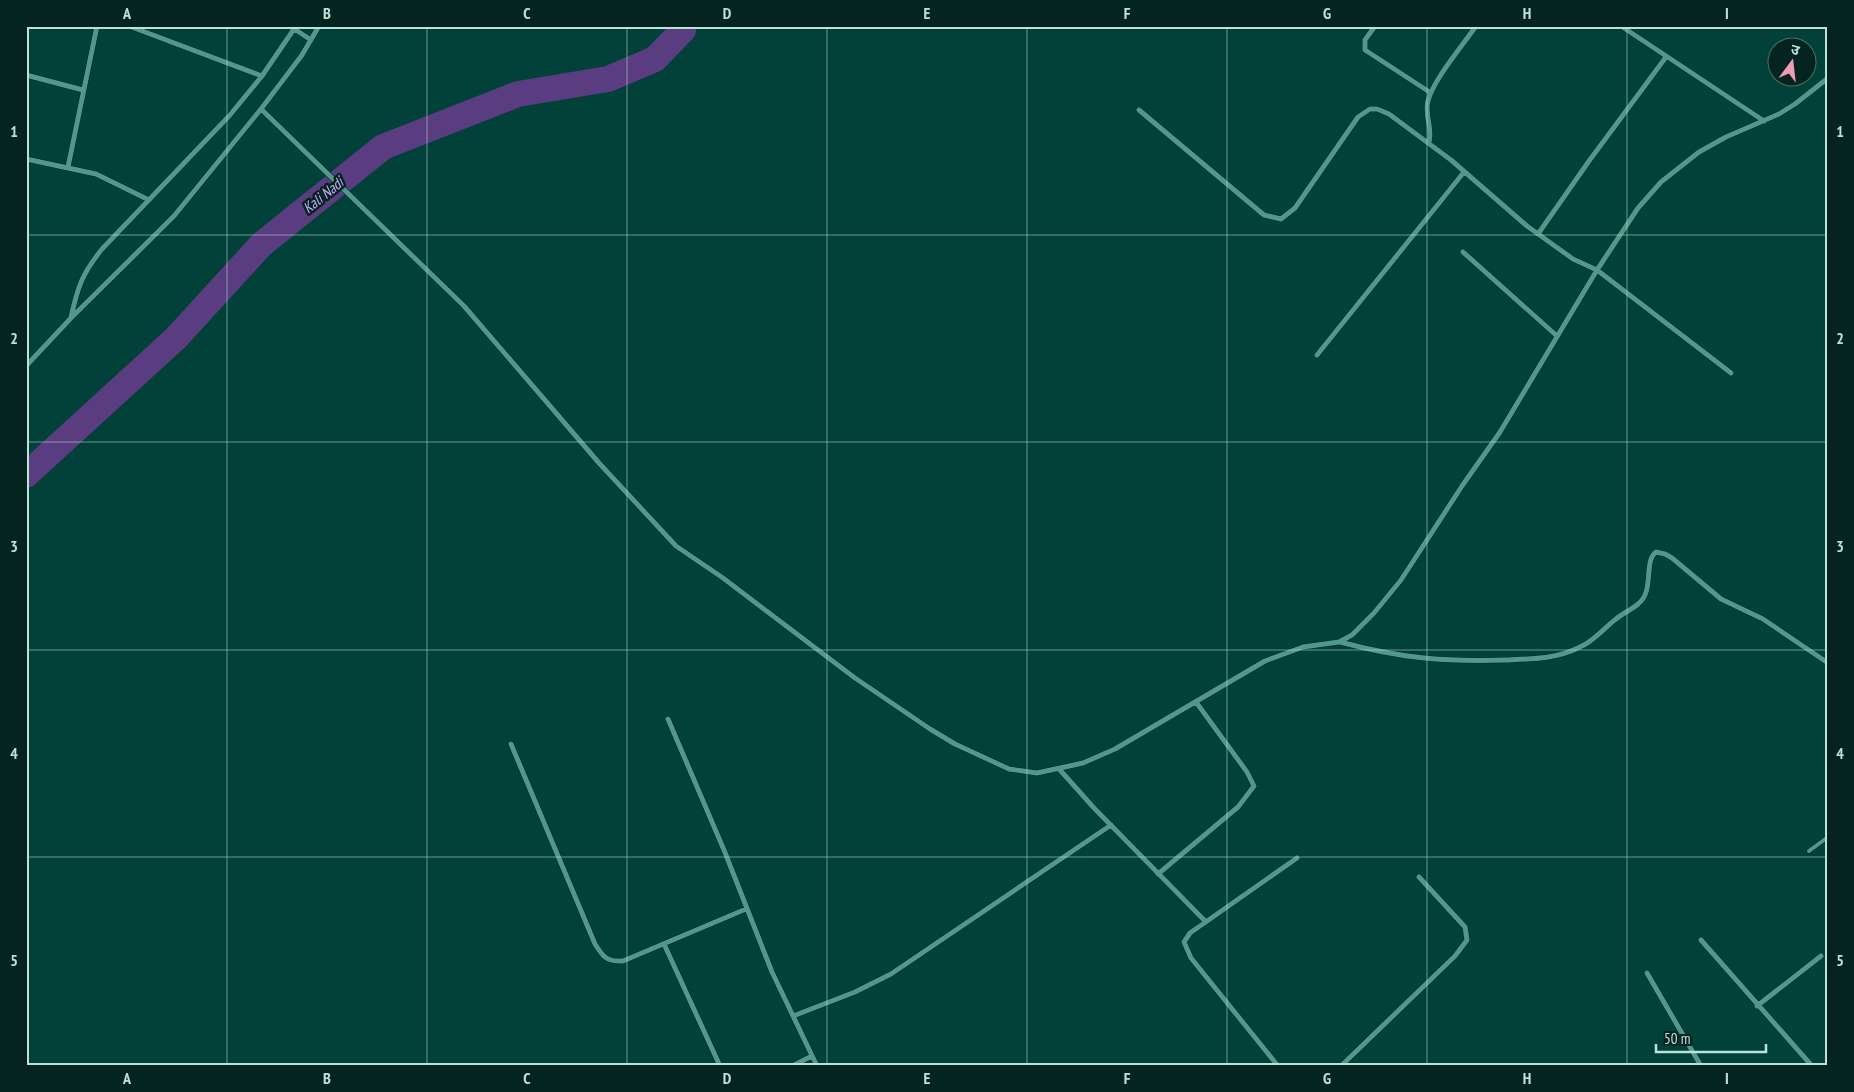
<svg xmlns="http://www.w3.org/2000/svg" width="1854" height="1092" viewBox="0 0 1854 1092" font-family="'PT Sans Narrow','Noto Sans Devanagari',sans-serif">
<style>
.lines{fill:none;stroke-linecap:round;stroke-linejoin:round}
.river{stroke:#593d80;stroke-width:26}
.lane-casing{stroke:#002520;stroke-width:5}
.street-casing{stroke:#002520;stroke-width:6}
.lane{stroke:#50988c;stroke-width:4}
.street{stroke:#50988c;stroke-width:5}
.grid{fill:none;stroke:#bde0d8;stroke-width:1;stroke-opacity:0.55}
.labels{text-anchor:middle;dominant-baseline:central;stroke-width:5;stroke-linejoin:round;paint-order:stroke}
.water-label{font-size:15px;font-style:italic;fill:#ccaefd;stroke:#05241f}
.neatline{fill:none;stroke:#bde0d8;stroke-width:2}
.grid-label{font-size:16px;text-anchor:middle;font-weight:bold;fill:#bde0d8}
</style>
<rect width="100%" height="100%" fill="#014139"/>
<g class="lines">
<path class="river" d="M26,475L176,338L262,244L383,147L518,94L608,79L655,59L683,30V26"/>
<defs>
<path id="lane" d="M1809,851L1828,837"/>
<path id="street" d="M129,26L262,76
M290,26L311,40
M1375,26L1365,40V50L1431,93
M1621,26L1764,121
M26,75L83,90
M261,109L464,306L599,463L676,546L723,578L855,678L930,729L955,744L1009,769L1037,773L1083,763L1115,749L1265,661L1303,647L1339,642L1352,635L1374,613L1401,580L1462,486L1500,432L1597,270L1638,208L1661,182L1699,152L1726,137L1779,114L1795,104L1828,78
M1139,110L1264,215L1281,219L1295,208L1358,117L1370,109H1377L1389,114L1451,160L1527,226L1573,259L1597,270L1731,373
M1429,142C1433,128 1424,115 1428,101C1433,80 1463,45 1476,26
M26,159L96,174L149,200
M68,167L97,26
M1538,234L1589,161L1666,57
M1463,252L1557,336
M71,317C78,286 82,274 102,249L230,115L262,76L294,29
M1317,355L1464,172
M26,366L71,318L174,216L261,109L302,55L319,26
M1340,642C1400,658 1443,662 1506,660C1531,659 1557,659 1580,647C1594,641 1604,628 1616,619C1623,613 1631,610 1638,604C1655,591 1643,562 1656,552L1665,554L1672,558L1721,599L1763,619L1828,663
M668,719L724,850L772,972L817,1066
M511,744L595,944C603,957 607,962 623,961L746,909
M1060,770L1094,808L1206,922
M1158,874L1238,807L1254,786L1247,772L1196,702
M1701,940L1812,1066
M664,944L720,1066
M1647,973L1701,1066
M1757,1006L1821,956
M793,1016L855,992L891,974L1111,825
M792,1066L812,1056
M1278,1066L1191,958L1184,942L1190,933L1297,858
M1341,1066L1455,956L1467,940L1465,927L1419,877"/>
</defs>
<use href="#lane" class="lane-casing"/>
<use href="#street" class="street-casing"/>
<use href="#lane" class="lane"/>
<use href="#street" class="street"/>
</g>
<path class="grid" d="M227,26V1066M427,26V1066M627,26V1066M827,26V1066M1027,26V1066M1227,26V1066M1427,26V1066M1627,26V1066M26,235H1828M26,442H1828M26,650H1828M26,857H1828"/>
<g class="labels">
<g class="water-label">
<text transform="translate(323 195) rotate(-39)">Kali Nadi</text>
</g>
</g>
<rect width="1854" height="1092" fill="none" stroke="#05241f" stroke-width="55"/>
<g transform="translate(1792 62) rotate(15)"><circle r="24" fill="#05241f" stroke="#4f6f69"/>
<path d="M0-4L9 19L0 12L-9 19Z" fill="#f19ab3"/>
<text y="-8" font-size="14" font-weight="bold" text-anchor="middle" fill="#bde0d8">उ</text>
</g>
<path d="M1656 1044v8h110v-8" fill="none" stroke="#bde0d8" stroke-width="2.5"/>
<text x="1664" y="1044" font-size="15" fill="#bde0d8" stroke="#05241f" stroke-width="4" paint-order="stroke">50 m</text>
<rect x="28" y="28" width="1798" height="1036" class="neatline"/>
<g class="grid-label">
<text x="127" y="19">A</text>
<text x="327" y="19">B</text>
<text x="527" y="19">C</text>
<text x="727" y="19">D</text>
<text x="927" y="19">E</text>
<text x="1127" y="19">F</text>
<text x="1327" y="19">G</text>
<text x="1527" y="19">H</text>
<text x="1727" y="19">I</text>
<text x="14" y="137">1</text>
<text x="1840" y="137">1</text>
<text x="14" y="344">2</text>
<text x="1840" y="344">2</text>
<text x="14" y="552">3</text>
<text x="1840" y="552">3</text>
<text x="14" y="759">4</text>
<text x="1840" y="759">4</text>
<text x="14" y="966">5</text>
<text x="1840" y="966">5</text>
<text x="127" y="1084">A</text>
<text x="327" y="1084">B</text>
<text x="527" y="1084">C</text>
<text x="727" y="1084">D</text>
<text x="927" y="1084">E</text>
<text x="1127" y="1084">F</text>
<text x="1327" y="1084">G</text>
<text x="1527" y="1084">H</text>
<text x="1727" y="1084">I</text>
</g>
</svg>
